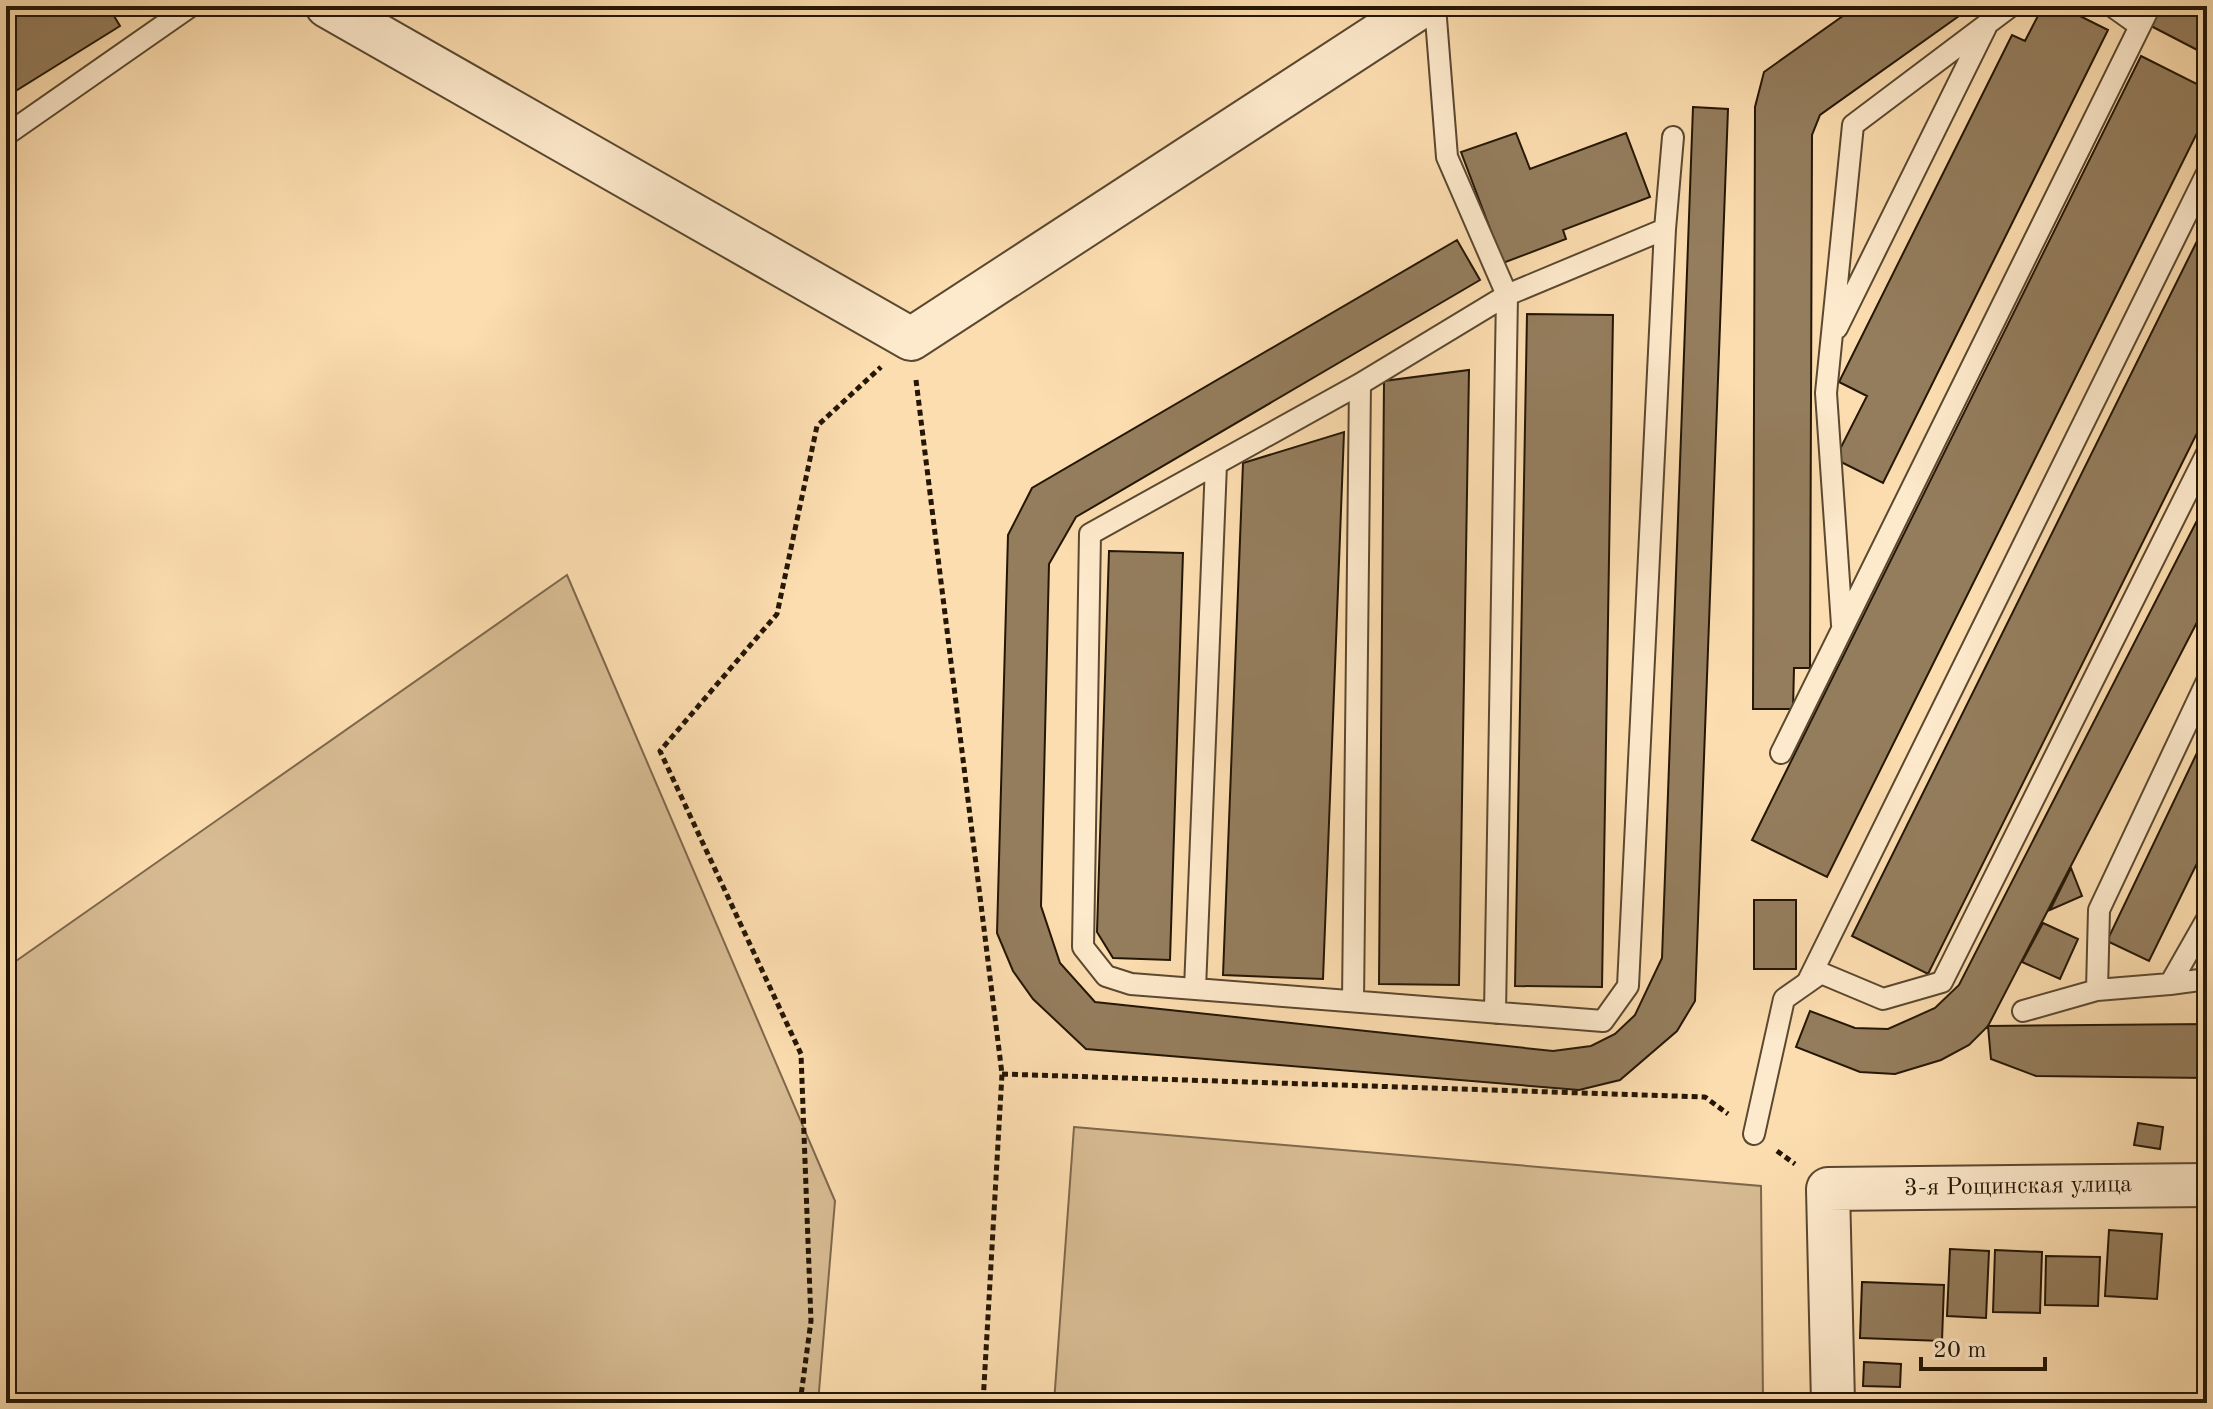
<svg xmlns="http://www.w3.org/2000/svg" width="2213" height="1409" viewBox="0 0 2213 1409" font-family="'Old Standard TT',serif">
<style>
.green{fill:#d7bb92;stroke:#7e684c;stroke-width:2}
.building{fill:#947d5d;stroke:#241605;stroke-width:2}
.lines{fill:none;stroke-linecap:round;stroke-linejoin:round}
.lane-casing{stroke:#5a4830;stroke-width:24}
.street-casing{stroke:#5a4830;stroke-width:46}
.path{stroke:#241605;stroke-width:5;stroke-dasharray:6 4;stroke-linecap:butt}
.lane{stroke:#fde9cb;stroke-width:20}
.street{stroke:#fde9cb;stroke-width:42}
.labels{text-anchor:middle;dominant-baseline:central;stroke-width:6;stroke-linejoin:round;paint-order:stroke}
.street-label{font-size:24px;fill:#241605;stroke:#fde9cb}
</style>
<rect width="100%" height="100%" fill="#fcddaf"/>
<filter id="stains"><feTurbulence type="fractalNoise" baseFrequency=".0025" numOctaves="4"/><feColorMatrix values="0 0 0 0 .2 0 0 0 0 .09 0 0 0 0 .02 0 0 0 .5 -.17"/></filter>
<radialGradient id="worn" r=".72"><stop offset=".6" stop-color="#630" stop-opacity="0"/><stop offset="1" stop-color="#630" stop-opacity=".3"/></radialGradient>
<path class="green" d="M567,575L835,1201L818,1403H6V968Z
M1074,1127L1761,1186L1763,1403H1054Z"/>
<path class="building" d="M6,6H108L120,26L6,97Z
M1857,6H1973L1820,115L1812,135L1810,668H1794L1793,709H1753L1755,107L1764,72Z
M2043,6H2060L2108,30L1883,483L1835,459L1867,396L1839,382L2012,35L2025,41Z
M2162,6H2207V55L2151,26Z
M2141,56L2207,89V113L1827,877L1752,840Z
M1693,107L1728,109L1695,1001L1677,1031L1620,1080L1579,1090L1086,1049L1033,999L1013,971L997,933L1008,535L1032,488L1457,240L1480,280L1076,517L1049,564L1041,906L1060,963L1095,1002L1553,1051L1591,1046L1615,1034L1635,1015L1662,958Z
M1516,133L1530,169L1626,133L1650,197L1563,230L1566,239L1503,263L1461,152Z
M2207,221V413L1928,974L1852,936Z
M1527,314L1613,315L1602,987L1515,986Z
M1469,370L1459,985L1379,984L1384,381Z
M1344,432L1323,979L1223,975L1243,463Z
M2207,501V603L1988,1026L1969,1045L1941,1060L1895,1074L1860,1072L1796,1047L1810,1011L1855,1028L1888,1029L1935,1008L1959,985Z
M1109,551L1183,553L1170,960L1113,958L1097,932Z
M2207,732V843L2149,961L2107,941Z
M2071,868L2082,896L2050,910Z
M1754,900H1796V969H1754Z
M2043,923L2078,939L2060,979L2022,962Z
M2207,1024V1078L2036,1076L1991,1059L1988,1026Z
M2138,1123L2163,1127L2160,1149L2134,1145Z
M2109,1230L2162,1234L2157,1299L2105,1296Z
M1950,1249L1989,1251L1986,1318L1947,1316Z
M1995,1250L2042,1252L2040,1313L1993,1312Z
M2046,1256L2100,1257L2098,1306L2045,1305Z
M1862,1282L1944,1285L1942,1341L1860,1338Z
M1864,1362L1901,1364L1900,1387L1863,1386Z"/>
<g class="lines">
<defs>
<path id="lane" d="M1435,6L1447,157L1507,295L1665,229L1673,137
M2112,6L2140,26
M6,135L191,6
M1507,295L1360,384L1090,534L1083,947L1106,976L1131,984L1603,1021L1628,986L1665,229
M1837,328L1986,27
M1842,625L1826,393L1853,125L2011,6
M1781,753L2150,6
M1808,981L2207,173
M2170,984L2207,979
M1195,989L1216,464
M2097,990L2170,984L2207,919
M1353,1001L1360,384
M2023,1011L2097,990L2099,910L2207,681
M1495,1013L1507,295
M1754,1134L1784,999L1821,973L1883,999L1942,982L2207,453"/>
<path id="street" d="M327,6L911,339L1422,6
M1833,1403L1828,1189L2207,1185"/>
</defs>
<use href="#lane" class="lane-casing"/>
<use href="#street" class="street-casing"/>
<path class="path" d="M916,380L1002,1074L983,1403
M1002,1074L1705,1097L1728,1114
M1777,1151L1795,1164
M800,1403L811,1321L801,1054L660,751L777,614L817,426L881,367"/>
<use href="#lane" class="lane"/>
<use href="#street" class="street"/>
</g>
<g class="labels">
<g class="street-label">
<text transform="translate(2018 1187) rotate(-1)">3-я Рощинская улица</text>
</g>
</g>
<rect width="2213" height="1409" fill="none" stroke="#fcddaf" stroke-width="32"/>
<rect x="8" y="8" width="2197" height="1393" fill="none" stroke="#241605" stroke-width="4"/>
<rect x="16" y="16" width="2181" height="1377" fill="none" stroke="#241605" stroke-width="2"/>
<path d="M1921 1357v12h124v-12" fill="none" stroke="#241605" stroke-width="4"/>
<text x="1933" y="1357" font-size="24" fill="#241605" stroke="#fde9cb" stroke-width="6" paint-order="stroke">20 m</text>
<rect width="100%" height="100%" filter="url(#stains)"/>
<rect width="100%" height="100%" fill="url(#worn)"/>
</svg>
